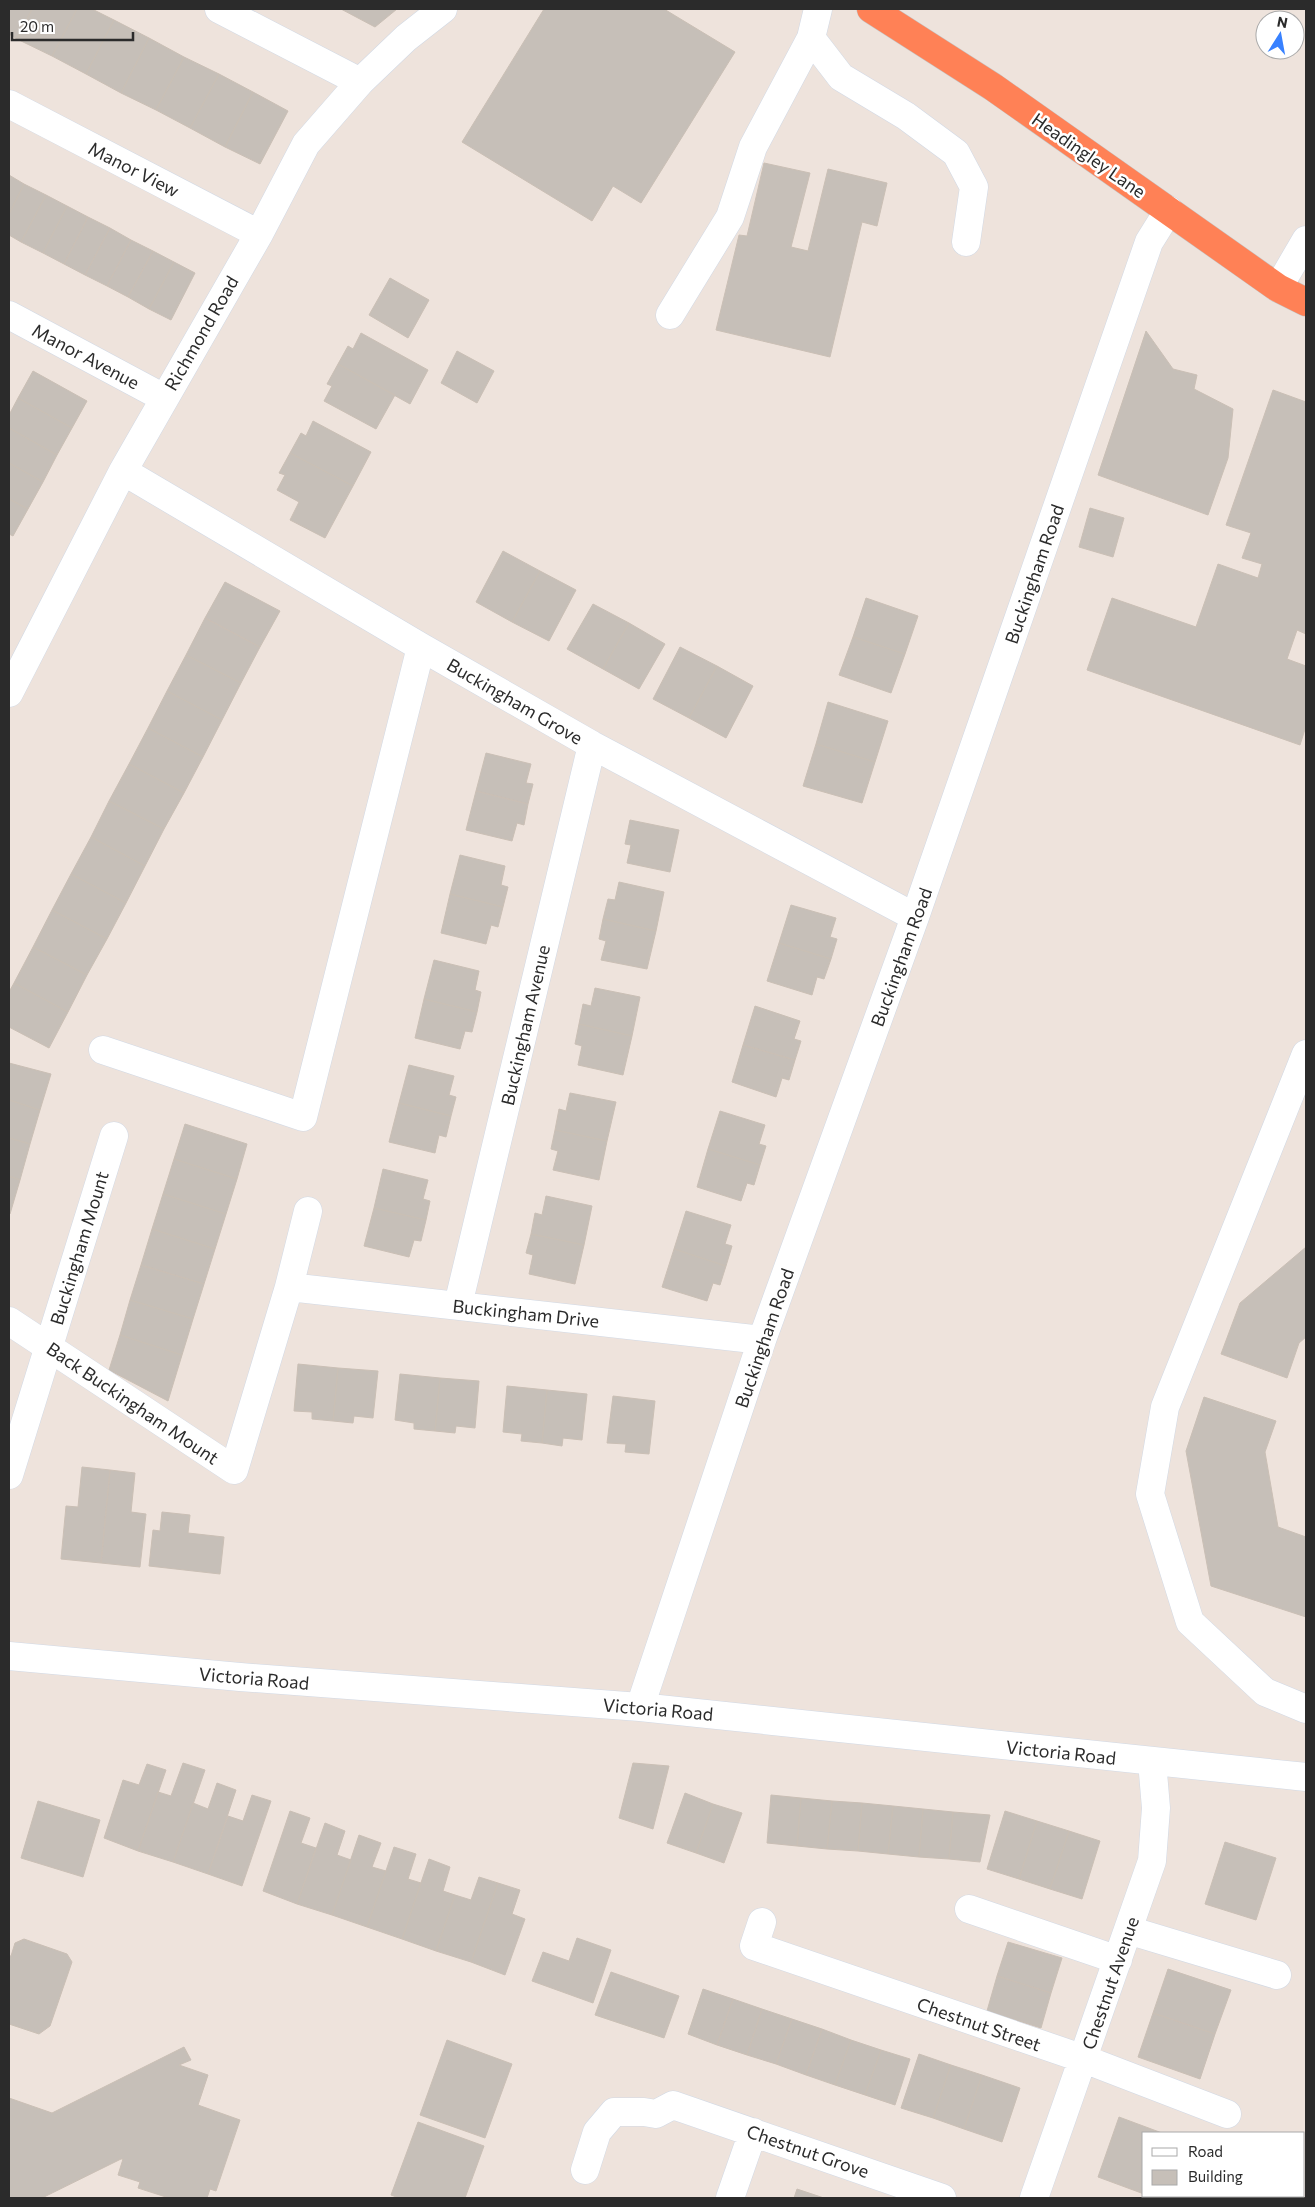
<svg xmlns="http://www.w3.org/2000/svg" width="1315" height="2207" viewBox="0 0 1315 2207" font-family="Commissioner,sans-serif">
<style>
.building{fill:#c6bfb8;stroke:#cabfb5}
.lines{fill:none;stroke-linecap:round;stroke-linejoin:round}
.minor-casing{stroke:#d1d9e5;stroke-width:29}
.highway-casing{stroke:#c4c4c4;stroke-width:29}
.minor{stroke:#fff;stroke-width:28}
.highway{stroke:#ff8156;stroke-width:28}
.labels{text-anchor:middle;dominant-baseline:central;stroke-width:5;stroke-linejoin:round;paint-order:stroke}
.street-label{font-size:18px;fill:#2b2b2b;stroke:#fff}
</style>
<rect width="100%" height="100%" fill="#eee3dc"/>
<path class="building" d="M9,9H32L17,39L9,34Z
M32,9H77L52,56L17,39Z
M77,9H92L114,20L86,74L52,56Z
M341,9H397L375,27Z
M544,9H664L735,52L641,203L613,186L592,221L462,142Z
M114,20L149,38L121,93L86,74Z
M149,38L184,57L156,110L121,93Z
M184,57L219,74L190,128L156,110Z
M219,74L253,92L225,147L190,128Z
M253,92L288,111L260,164L225,147Z
M764,163L810,173L791,247L808,251L828,169L887,183L877,226L862,222L830,357L716,330L739,235L747,236Z
M9,175L24,184L9,214Z
M24,184L46,195L21,242L9,235V214Z
M46,195L67,206L43,253L21,242Z
M67,206L88,217L64,264L43,253Z
M88,217L110,228L85,275L64,264Z
M110,228L131,240L107,286L85,275Z
M131,240L153,251L128,297L107,286Z
M153,251L174,262L149,309L128,297Z
M174,262L195,273L171,320L149,309Z
M390,278L429,300L408,338L369,315Z
M1146,331L1173,369L1197,375L1194,389L1233,409L1228,458L1208,515L1098,475Z
M361,333L428,370L410,404L338,364L348,346L353,349Z
M457,351L494,371L477,403L441,383Z
M338,364L395,395L376,429L324,401L332,386L327,384Z
M33,371L87,401L72,428L18,398Z
M1273,390L1306,402V634L1297,630L1287,659L1306,666V726L1300,745L1087,670L1112,598L1196,627L1218,564L1258,578L1262,564L1242,558L1251,533L1226,525Z
M18,398L72,428L57,455L9,428V415Z
M313,421L371,452L353,486L290,453L301,433L306,436Z
M9,428L57,455L43,482L9,463Z
M290,453L353,486L325,538L290,520L299,502L277,490L285,475L279,473Z
M9,463L43,482L28,509L9,499Z
M9,499L28,509L13,536L9,534Z
M1090,508L1124,518L1113,557L1079,547Z
M503,551L540,571L512,622L476,602Z
M540,571L576,590L549,641L512,622Z
M225,582L280,611L260,647L205,618Z
M866,598L918,616L905,654L853,637Z
M593,604L629,623L603,669L567,649Z
M205,618L260,647L241,683L186,655Z
M629,623L665,644L639,689L603,669Z
M853,637L905,654L891,693L839,675Z
M680,647L717,666L689,718L653,699Z
M186,655L241,683L222,720L167,691Z
M717,666L753,686L726,738L689,718Z
M167,691L222,720L203,757L148,728Z
M828,702L888,721L875,762L816,744Z
M148,728L203,757L184,793L129,764Z
M816,744L875,762L862,803L803,786Z
M486,753L531,764L526,783L533,784L528,804L476,791Z
M129,764L184,793L164,829L109,801Z
M476,791L528,804L524,825L517,823L512,841L466,830Z
M109,801L164,829L145,866L91,837Z
M630,820L679,830L670,872L627,863L631,845L625,844Z
M91,837L145,866L126,903L71,874Z
M460,855L505,866L501,885L508,887L503,907L450,894Z
M71,874L126,903L107,939L52,910Z
M619,882L664,892L656,931L603,919L608,899L615,900Z
M450,894L503,907L498,927L491,925L486,944L441,933Z
M791,905L836,918L830,937L837,939L831,959L779,943Z
M52,910L107,939L87,975L33,947Z
M603,919L656,931L647,969L601,960L606,941L599,939Z
M779,943L831,959L824,979L817,977L812,995L767,981Z
M33,947L87,975L68,1012L14,983Z
M434,960L479,971L475,990L481,992L477,1012L424,999Z
M14,983L68,1012L49,1048L9,1027V992Z
M595,988L640,997L632,1036L579,1024L583,1004L591,1006Z
M424,999L477,1012L472,1032L465,1031L460,1049L415,1038Z
M755,1006L800,1021L794,1039L801,1041L795,1060L743,1045Z
M579,1024L632,1036L623,1075L578,1065L582,1046L575,1044Z
M743,1045L795,1060L789,1080L782,1078L776,1097L732,1082Z
M9,1063L51,1074L40,1110L9,1100Z
M409,1065L454,1076L449,1095L456,1097L451,1116L399,1103Z
M570,1093L616,1102L607,1141L555,1130L559,1109L566,1111Z
M9,1100L40,1110L30,1144L9,1138Z
M399,1103L451,1116L446,1137L439,1135L435,1153L389,1142Z
M720,1111L765,1125L759,1144L766,1146L760,1165L708,1149Z
M185,1124L247,1144L237,1179L174,1159Z
M555,1130L607,1141L599,1180L553,1170L558,1151L551,1149Z
M9,1138L30,1144L20,1180L9,1176Z
M708,1149L760,1165L754,1185L747,1183L741,1201L697,1187Z
M174,1159L237,1179L226,1214L163,1194Z
M383,1169L428,1180L423,1199L430,1201L426,1220L374,1208Z
M9,1176L20,1180L10,1214H9Z
M163,1194L226,1214L215,1249L152,1229Z
M546,1196L592,1206L584,1245L531,1234L535,1213L542,1215Z
M374,1208L426,1220L421,1241L414,1240L409,1257L364,1246Z
M686,1211L731,1225L725,1244L732,1246L726,1266L674,1249Z
M152,1229L215,1249L204,1284L141,1265Z
M531,1234L584,1245L575,1284L529,1274L533,1255L526,1253Z
M1306,1247V1337L1299,1343L1287,1378L1221,1354L1240,1303Z
M674,1249L726,1266L720,1285L713,1283L707,1301L662,1287Z
M141,1265L204,1284L193,1319L130,1300Z
M130,1300L193,1319L182,1355L120,1335Z
M120,1335L182,1355L168,1401L109,1370Z
M298,1364L338,1368L333,1421L312,1419V1412L294,1411Z
M338,1368L378,1371L373,1418L354,1416L353,1423L333,1421Z
M400,1374L440,1378L435,1431L414,1429V1423L395,1420Z
M440,1378L479,1381L475,1428L456,1426L455,1433L435,1431Z
M507,1386L547,1390L542,1443L521,1441L522,1434L503,1432Z
M547,1390L587,1394L582,1440L563,1438L562,1446L542,1443Z
M613,1396L655,1401L649,1454L625,1452L626,1444L607,1443Z
M1204,1397L1276,1421L1265,1452L1278,1527L1306,1537V1617L1211,1586L1186,1451Z
M82,1467L110,1470L101,1563L61,1559L66,1506L78,1507Z
M110,1470L135,1473L131,1512L146,1514L140,1567L101,1563Z
M162,1512L190,1515L188,1533L224,1537L220,1574L149,1566L153,1530L160,1531Z
M183,1763L205,1770L173,1862L138,1851L158,1792L171,1796Z
M633,1763L669,1766L653,1829L619,1818Z
M147,1764L166,1770L138,1851L104,1838L123,1780L139,1785Z
M217,1783L236,1790L208,1874L173,1862L193,1803L208,1809Z
M685,1793L713,1804L696,1853L667,1843Z
M252,1795L271,1801L242,1886L208,1874L228,1816L243,1821Z
M771,1795L801,1798L797,1846L767,1843Z
M801,1798L832,1801L827,1849L797,1846Z
M38,1801L100,1820L83,1877L21,1858Z
M832,1801L862,1803L858,1851L827,1849Z
M862,1803L893,1806L888,1854L858,1851Z
M713,1804L742,1813L724,1863L696,1853Z
M893,1806L923,1809L919,1857L888,1854Z
M923,1809L953,1812L949,1859L919,1857Z
M290,1811L310,1818L301,1843L316,1848L297,1904L263,1891Z
M1005,1811L1037,1821L1019,1879L987,1869Z
M953,1812L990,1815L980,1862L949,1859Z
M1037,1821L1069,1831L1050,1889L1019,1879Z
M325,1823L345,1831L337,1855L351,1860L332,1915L297,1904Z
M1069,1831L1100,1841L1082,1899L1050,1889Z
M359,1835L381,1843L372,1867L386,1871L367,1927L332,1915Z
M1225,1842L1276,1858L1256,1920L1205,1904Z
M394,1847L416,1854L408,1879L421,1883L402,1939L367,1927Z
M429,1859L450,1867L443,1891L455,1895L436,1951L402,1939Z
M479,1877L498,1883L471,1962L436,1951L455,1895L471,1900Z
M498,1883L520,1890L512,1914L525,1919L505,1975L471,1962Z
M577,1938L611,1950L593,2003L532,1981L543,1952L569,1961Z
M24,1939L67,1954L72,1962L50,2026L39,2034L9,2024V1956H11L15,1943Z
M1008,1942L1062,1958L1051,1993L997,1976Z
M1168,1969L1231,1990L1215,2034L1153,2013Z
M611,1972L679,1996L664,2038L595,2015Z
M997,1976L1051,1993L1041,2028L987,2011Z
M703,1989L733,1999L717,2045L688,2034Z
M733,1999L762,2009L747,2055L717,2045Z
M762,2009L792,2019L776,2064L747,2055Z
M1153,2013L1215,2034L1200,2079L1138,2057Z
M792,2019L822,2029L806,2075L776,2064Z
M822,2029L851,2040L835,2085L806,2075Z
M447,2040L512,2064L485,2138L420,2115Z
M851,2040L881,2050L865,2095L835,2085Z
M184,2047L191,2060L179,2065L208,2075L198,2105L240,2120L216,2191L210,2189L207,2198H169L138,2188L140,2182L118,2175L123,2159H121L44,2197L48,2198H9V2098L52,2113Z
M881,2050L910,2059L895,2105L865,2095Z
M919,2054L951,2065L933,2118L901,2108Z
M951,2065L982,2075L964,2129L933,2118Z
M982,2075L1020,2088L1002,2142L964,2129Z
M1119,2117L1162,2133H1144V2194L1098,2177Z
M418,2122L484,2146L465,2198H399L391,2195Z
M797,2189L824,2198H794Z
M1148,2196H1202L1201,2198H1155Z"/>
<g class="lines">
<defs>
<path id="minor" d="M219,9L360,82
M818,9L811,38L841,77L906,116L956,153L974,187L966,242
M9,104L259,234
M1278,288L1306,240
M9,315L164,398
M670,315L730,217L753,147L811,38
M123,471L421,647L592,745L915,917
M9,693L123,471L259,234L306,144L360,82L406,38L443,9
M103,1050L303,1117L421,647
M1306,1054L1165,1407L1150,1494L1190,1622L1265,1692L1306,1709
M289,1287L762,1340
M458,1305L592,745
M9,1321L234,1470L289,1287L308,1211
M9,1475L114,1136
M9,1656L240,1677L640,1707L1306,1777
M640,1707L762,1340L915,917L1149,242L1169,210
M969,1909L1118,1960
M762,1922L754,1946L1084,2059L1227,2114
M1128,1930L1277,1975
M585,2170L597,2132L614,2112H644L656,2114L673,2105L942,2198
M730,2198L753,2132
M1034,2198L1152,1861L1156,1808L1152,1761"/>
<path id="highway" d="M871,9L993,87L1278,288L1306,302"/>
</defs>
<use href="#minor" class="minor-casing"/>
<use href="#highway" class="highway-casing"/>
<use href="#minor" class="minor"/>
<use href="#highway" class="highway"/>
</g>
<g class="labels">
<g class="street-label">
<text transform="translate(1089 155) rotate(35)">Headingley Lane</text>
<text transform="translate(134 169) rotate(27)">Manor View</text>
<text transform="translate(201 333) rotate(-60)">Richmond Road</text>
<text transform="translate(86 356) rotate(28)">Manor Avenue</text>
<text transform="translate(1034 574) rotate(-71)">Buckingham Road</text>
<text transform="translate(515 701) rotate(30)">Buckingham Grove</text>
<text transform="translate(901 957) rotate(-70)">Buckingham Road</text>
<text transform="translate(525 1025) rotate(-77)">Buckingham Avenue</text>
<text transform="translate(79 1248) rotate(-73)">Buckingham Mount</text>
<text transform="translate(526 1313) rotate(6)">Buckingham Drive</text>
<text transform="translate(764 1338) rotate(-71)">Buckingham Road</text>
<text transform="translate(133 1403) rotate(34)">Back Buckingham Mount</text>
<text transform="translate(254 1678) rotate(5)">Victoria Road</text>
<text transform="translate(658 1709) rotate(5)">Victoria Road</text>
<text transform="translate(1061 1752) rotate(6)">Victoria Road</text>
<text transform="translate(1110 1983) rotate(-71)">Chestnut Avenue</text>
<text transform="translate(979 2024) rotate(19)">Chestnut Street</text>
<text transform="translate(808 2151) rotate(19)">Chestnut Grove</text>
</g>
</g>
<rect width="1315" height="2207" fill="none" stroke="#2b2b2b" stroke-width="20"/>
<rect x="1142" y="2132" width="162" height="65" fill="#ffffff" stroke="#aaaaaa"/>
<rect x="1152" y="2148" width="25" height="8" fill="#ffffff" stroke="#aaaaaa"/>
<text x="1188" y="2157" font-size="15" fill="#2b2b2b">Road</text>
<rect x="1152" y="2170" width="25" height="15" fill="#c6bfb8" stroke="#aaaaaa"/>
<text x="1188" y="2182" font-size="15" fill="#2b2b2b">Building</text>
<g transform="translate(1280 35) rotate(11)"><circle r="24" fill="#ffffff" stroke="#aaaaaa"/>
<path d="M0-4L9 19L0 12L-9 19Z" fill="#3881ff"/>
<text y="-8" font-size="14" font-weight="bold" text-anchor="middle" fill="#2b2b2b">N</text>
</g>
<path d="M12 32v8h121v-8" fill="none" stroke="#2b2b2b" stroke-width="2.5"/>
<text x="20" y="32" font-size="15" fill="#2b2b2b" stroke="#ffffff" stroke-width="4" paint-order="stroke">20 m</text>
</svg>
